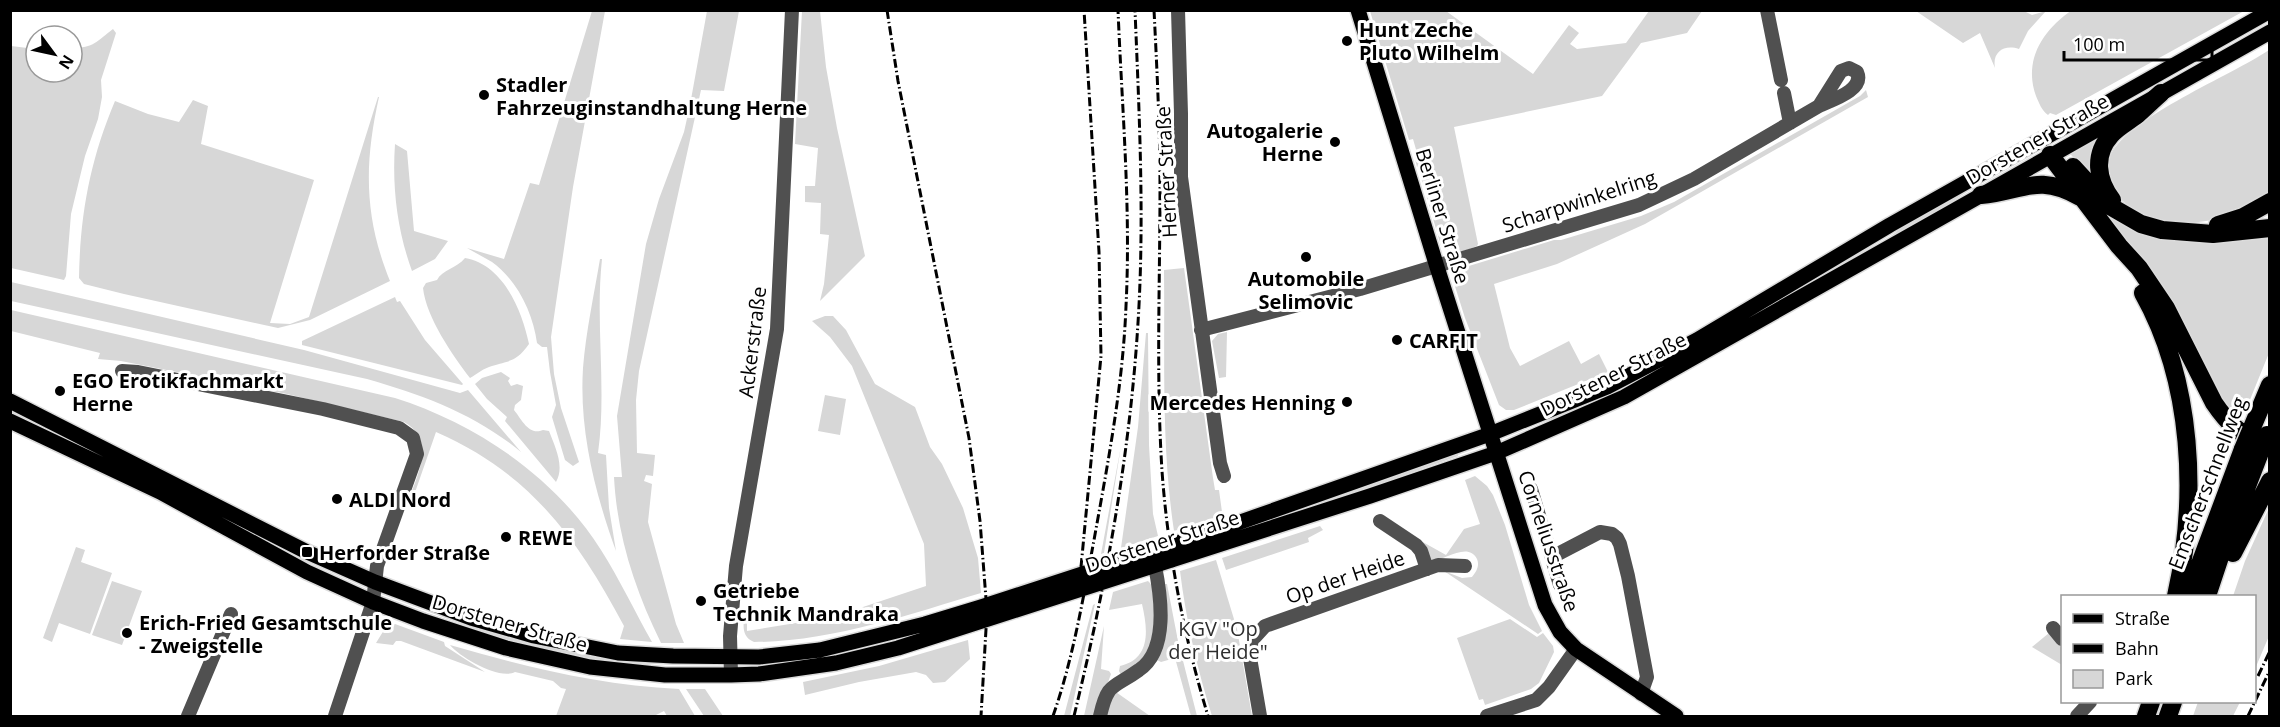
<svg xmlns="http://www.w3.org/2000/svg" width="2280" height="727" viewBox="0 0 2280 727" font-family="'Open Sans',sans-serif">
<style>
.green{fill:#d7d7d7}
.lines{fill:none;stroke-linecap:round;stroke-linejoin:round}
.major-casing{stroke:#dbdbdb;stroke-width:18}
.highway-casing{stroke:#dbdbdb;stroke-width:21}
.minor{stroke:#505050;stroke-width:14}
.major{stroke:#000;stroke-width:15}
.highway{stroke:#000;stroke-width:18}
.rail{stroke:#000;stroke-width:3;stroke-dasharray:9 3 1.5 3;stroke-linecap:butt}
.highway-bridge-casing{stroke:#dbdbdb;stroke-width:21;stroke-linecap:butt}
.highway-bridge{stroke:#000;stroke-width:18}
.poi-dot{fill:#000;stroke:#fff;stroke-width:2}
.labels{text-anchor:middle;dominant-baseline:central;stroke-width:6;stroke-linejoin:round;paint-order:stroke}
.poi-label{font-size:20px;font-weight:bold;fill:#000;stroke:#fff;text-anchor:start}
.street-label{font-size:20px;fill:#000;stroke:#fff}
.park-label{font-size:20px;fill:#2e2e2e;stroke:#fff}
</style>
<rect width="100%" height="100%" fill="#fff"/>
<path class="green" d="M2072,10H2244V11L2056,115L2050,113L2048,115C2042,111 2039,103 2036,96C2023,60 2043,30 2072,10Z
M592,11H605L573,187L551,337L554,374L561,408L579,462L573,466L565,460L552,417L556,405L550,372L547,347H542L537,343C533,313 517,280 492,262C484,257 475,253 467,248L504,259L530,183L539,185Z
M707,11H739L724,91L701,90L639,371L636,400L637,453L655,455L653,476L646,475L644,481L652,484L648,522L676,624L684,643H661C635,590 617,536 614,477H622L617,416L646,244L659,199L684,132L690,105Z
M802,11H820L826,67L837,128L865,256L820,301L824,284L829,235L820,234L821,203L805,202V186H815L818,148L795,144Z
M1370,11H1446L1533,74L1569,25L1579,33L1570,44L1577,49L1626,43L1649,11H1702L1687,33L1641,43L1602,96L1454,127L1478,244L1477,246C1464,251 1453,257 1441,246L1420,174L1424,173L1421,166L1417,167L1414,155L1417,153L1413,139L1409,140Z
M2024,11L2032,15L2046,11L2028,31L2019,49C2004,44 1992,52 1995,68L1980,33L1963,43L1916,11Z
M113,29L116,33L101,80L102,97L98,119L85,156L71,214L66,276L64,280L11,268V46L36,49V72H72V48C94,48 97,41 113,29Z
M2269,50L2270,194C2255,203 2236,213 2219,218C2183,230 2113,219 2108,172C2107,166 2108,160 2109,154H2111C2131,116 2230,76 2269,50Z
M1866,90L1868,97L1645,224L1557,264L1494,284L1510,348L1520,366L1569,341L1581,364L1599,354L1608,372L1514,410H1506L1499,405L1465,318L1453,280L1454,275L1459,269L1554,240H1561L1641,216L1674,202L1860,96Z
M378,97H379C364,164 364,217 390,281L310,320L278,328L124,294L84,284L79,278C80,215 90,160 115,101L148,114L179,122L193,100L208,106L201,144L314,180L270,323L290,324L309,317Z
M2107,130L2096,179L2070,154Z
M395,144L407,151L414,231L448,241L435,259L412,271C397,230 392,187 395,144Z
M2031,154L1975,186L1933,215L1836,269L1891,236L1905,225Z
M2067,166L2123,222L2269,230V353L2247,407L2244,404L2237,420V427Z
M465,258C504,265 522,311 529,344C516,362 511,360 492,366C484,368 477,374 470,378C453,356 426,317 423,288L426,283L437,280C442,270 457,268 465,258Z
M600,259H602C595,324 607,389 598,453L606,455L609,508L616,551C595,493 579,430 583,368C586,331 594,295 600,259Z
M1184,268L1213,478L1215,490H1219L1222,512L1220,516L1174,531C1161,445 1165,357 1164,270Z
M11,282L304,350L460,393L468,390L521,452C475,414 423,395 367,379L11,301Z
M395,297L397,302L400,301L425,340L463,384L462,385L302,345V341Z
M11,310L395,398C477,424 555,477 601,550C620,580 635,612 652,642L620,639L624,626C577,538 530,473 436,432L412,501L409,499C418,473 436,440 404,422L287,394L121,361L98,359L100,353L11,331Z
M825,316H833L846,330L875,384L915,407L930,447L942,464L963,508L978,558L981,593C911,614 829,642 754,642C743,637 743,629 744,618L747,619V631L833,617L926,586L924,544L852,366L830,337L812,321Z
M1227,332L1226,377L1219,378L1212,341L1218,334Z
M1146,333H1148L1149,445L1153,514L1158,536L1121,548L1138,427Z
M501,372L510,378L508,381L511,386L517,384L523,386L521,400L515,405L514,410C522,420 529,436 543,430L549,431C555,447 565,466 556,482L505,421L507,417L487,399L475,384L482,378Z
M825,395L846,399L840,435L818,431Z
M1121,446L1104,553L1101,554Z
M1457,451L1458,456L1344,497L1180,551Z
M1475,476L1487,486L1493,495L1505,525L1529,605L1542,631L1538,634L1444,571L1462,578L1472,577C1476,572 1480,566 1477,559C1468,541 1444,561 1431,561L1421,541L1446,555L1464,529L1480,524L1465,480Z
M2269,508V636L2255,669L2254,596H2233L2245,561Z
M1320,526L1323,530L1308,538L1309,542L1226,570L1222,558Z
M76,547L85,550L81,562L112,573L90,634L59,623L52,642L43,638Z
M1216,560L1237,629L1252,716H1212C1197,668 1186,620 1180,571Z
M112,581L142,591L122,645L92,635Z
M1148,581C1160,589 1155,648 1145,658C1139,665 1129,670 1121,675L1119,671L1120,666C1151,659 1148,630 1142,604L1109,610L1113,592Z
M1165,584H1167L1178,641L1197,716H1191L1175,658L1161,662L1155,659Z
M1095,604L1070,716H1064L1093,605Z
M407,606L460,624L658,661L659,664L600,662L527,647L407,609Z
M1510,619L1537,637L1543,633L1553,646L1554,652L1539,683L1531,689L1485,705L1483,699L1479,700L1457,638Z
M395,624L444,642L445,646L485,672L401,641H396L393,645L376,643L384,630Z
M1104,626L1101,669L1109,671L1111,674L1096,716H1084Z
M2049,633L2062,648V665L2032,647Z
M968,640L970,659L945,682L933,683L926,675L916,672L859,682L805,695L803,682L879,666Z
M450,645C526,667 599,685 679,689L695,716H667L664,711L654,716H556L566,689L561,688L553,681L515,672C499,680 461,658 450,645Z
M686,689H705L723,716H704Z
M1113,690L1150,716H1104Z
M2198,702H2240L2233,716H2193Z"/>
<g class="lines">
<defs>
<path id="major" d="M1358,10L1437,267L1545,605L1560,632L1576,649L1676,716
M10,401L307,552L375,582L471,618L534,636L618,653L673,656L759,657L820,650L925,624L981,607L1229,526L1490,434L1607,387L1697,340L1890,225L2270,11
M10,421L160,492L307,572L373,602L423,621L506,648L590,667L665,675H731L759,674L836,663L898,648L1370,496L1496,453L1624,397L2270,32"/>
<path id="highway" d="M2050,155L2119,246L2139,268L2166,308L2214,403C2227,422 2239,435 2262,442
M2073,167L2108,205L2141,224L2162,230L2213,234L2270,228
M1981,195C2023,191 2038,173 2080,197
M2112,200C2097,180 2093,155 2111,135C2118,127 2128,122 2137,115C2145,108 2153,100 2161,93
M2218,225L2243,217L2270,202
M2143,293C2193,382 2198,498 2176,596
M2251,430L2270,385
M2233,553L2270,481
M2188,596L2243,449
M2207,596L2222,551L2259,455
M2146,716L2151,702
M2168,716L2173,702"/>
</defs>
<use href="#major" class="major-casing"/>
<use href="#highway" class="highway-casing"/>
<path class="minor" d="M1178,10L1181,114V177L1220,463L1224,476
M1767,10L1781,80
M1784,93L1790,123
M1201,330L1360,289L1639,205L1694,179L1819,106C1832,100 1865,90 1857,72L1849,68L1841,71L1819,106
M122,371L138,372L323,409L399,428L413,438L417,454L377,566L373,602L335,716
M1531,489L1560,585
M1380,521L1416,545L1421,551L1427,569
M1552,557L1600,532L1612,534L1617,538L1620,544L1628,576L1647,677L1641,694
M2053,628L2062,639
M731,675L730,636L736,566L777,329L792,10
M188,716L231,614
M1100,716C1108,681 1113,689 1139,670C1169,650 1161,596 1155,566
M1260,716L1249,652L1254,638L1265,626L1438,565L1465,566
M1487,716L1536,700L1549,687L1576,649
M2077,716L2090,702"/>
<use href="#major" class="major"/>
<use href="#highway" class="highway"/>
<path class="rail" d="M887,10L898,81L969,438L980,521L987,612L981,716
M1154,10C1157,70 1160,129 1160,188C1160,282 1156,377 1162,471C1168,554 1184,637 1208,716
M1081,567L1101,356L1099,252L1084,10
M2258,676L2270,651
M1053,716C1073,659 1083,599 1094,540C1108,462 1123,385 1126,306C1131,208 1122,109 1118,10
M1074,716C1107,581 1132,444 1139,305C1144,207 1139,109 1135,10
M2248,716L2270,670"/>
<defs>
<path id="highway-bridge" d="M2243,449L2251,430
M2259,455L2267,435"/>
</defs>
<use href="#highway-bridge" class="highway-bridge-casing"/>
<use href="#highway-bridge" class="highway-bridge"/>
</g>
<g class="poi-dot">
<circle cx="1347" cy="41" r="6"/>
<circle cx="484" cy="95" r="6"/>
<circle cx="1335" cy="142" r="6"/>
<circle cx="1306" cy="257" r="6"/>
<circle cx="1397" cy="340" r="6"/>
<circle cx="60" cy="391" r="6"/>
<circle cx="1347" cy="402" r="6"/>
<circle cx="337" cy="499" r="6"/>
<circle cx="506" cy="537" r="6"/>
<rect x="301" y="546" width="12" height="12" rx="3"/>
<circle cx="701" cy="601" r="6"/>
<circle cx="127" cy="633" r="6"/>
</g>
<g class="labels">
<g class="poi-label">
<text x="1359" y="29">Hunt Zeche<tspan x="1359" dy="23">Pluto Wilhelm</tspan></text>
<text x="496" y="84">Stadler<tspan x="496" dy="23">Fahrzeuginstandhaltung Herne</tspan></text>
<text x="1323" y="130" text-anchor="end">Autogalerie<tspan x="1323" dy="23">Herne</tspan></text>
<text x="1306" y="278" text-anchor="middle">Automobile<tspan x="1306" dy="23">Selimovic</tspan></text>
<text x="1409" y="340">CARFIT</text>
<text x="72" y="380">EGO Erotikfachmarkt<tspan x="72" dy="23">Herne</tspan></text>
<text x="1335" y="402" text-anchor="end">Mercedes Henning</text>
<text x="349" y="499">ALDI Nord</text>
<text x="518" y="537">REWE</text>
<text x="319" y="552">Herforder Straße</text>
<text x="713" y="590">Getriebe<tspan x="713" dy="23">Technik Mandraka</tspan></text>
<text x="139" y="622">Erich-Fried Gesamtschule<tspan x="139" dy="23">- Zweigstelle</tspan></text>
</g>
<g class="street-label">
<text transform="translate(2037 139) rotate(-30)">Dorstener Straße</text>
<text transform="translate(1166 172) rotate(-93)">Herner Straße</text>
<text transform="translate(1579 201) rotate(-18)">Scharpwinkelring</text>
<text transform="translate(1443 216) rotate(73)">Berliner Straße</text>
<text transform="translate(752 342) rotate(-83)">Ackerstraße</text>
<text transform="translate(1613 374) rotate(-27)">Dorstener Straße</text>
<text transform="translate(2207 483) rotate(-69)">Emscherschnellweg</text>
<text transform="translate(1162 541) rotate(-18)">Dorstener Straße</text>
<text transform="translate(1549 541) rotate(71)">Corneliusstraße</text>
<text transform="translate(1345 577) rotate(-19)">Op der Heide</text>
<text transform="translate(510 623) rotate(16)">Dorstener Straße</text>
</g>
<g class="park-label">
<text x="1218" y="628">KGV "Op<tspan x="1218" dy="23">der Heide"</tspan></text>
</g>
</g>
<rect width="2280" height="727" fill="none" stroke="#000000" stroke-width="24"/>
<rect x="2061" y="595" width="195" height="108" fill="#ffffff" stroke="#999999" stroke-width="1.5"/>
<rect x="2073" y="614" width="30" height="9" fill="#000000" stroke="#999999" stroke-width="1.5"/>
<text x="2115" y="625" font-size="18" fill="#000000">Straße</text>
<rect x="2073" y="644" width="30" height="9" fill="#000000" stroke="#999999" stroke-width="1.5"/>
<text x="2115" y="655" font-size="18" fill="#000000">Bahn</text>
<rect x="2073" y="670" width="30" height="18" fill="#d7d7d7" stroke="#999999" stroke-width="1.5"/>
<text x="2115" y="685" font-size="18" fill="#000000">Park</text>
<g transform="translate(54 54) rotate(123)"><circle r="28" fill="#ffffff" stroke="#999999" stroke-width="1.5"/>
<path d="M0-4.5L10 22L0 15L-10 22Z" fill="#000000"/>
<text y="-9" font-size="16" font-weight="bold" text-anchor="middle" fill="#000000">N</text>
</g>
<path d="M2064 51v9h148v-9" fill="none" stroke="#000000" stroke-width="3"/>
<text x="2073" y="51" font-size="18" fill="#000000" stroke="#ffffff" stroke-width="4.5" paint-order="stroke">100 m</text>
</svg>
